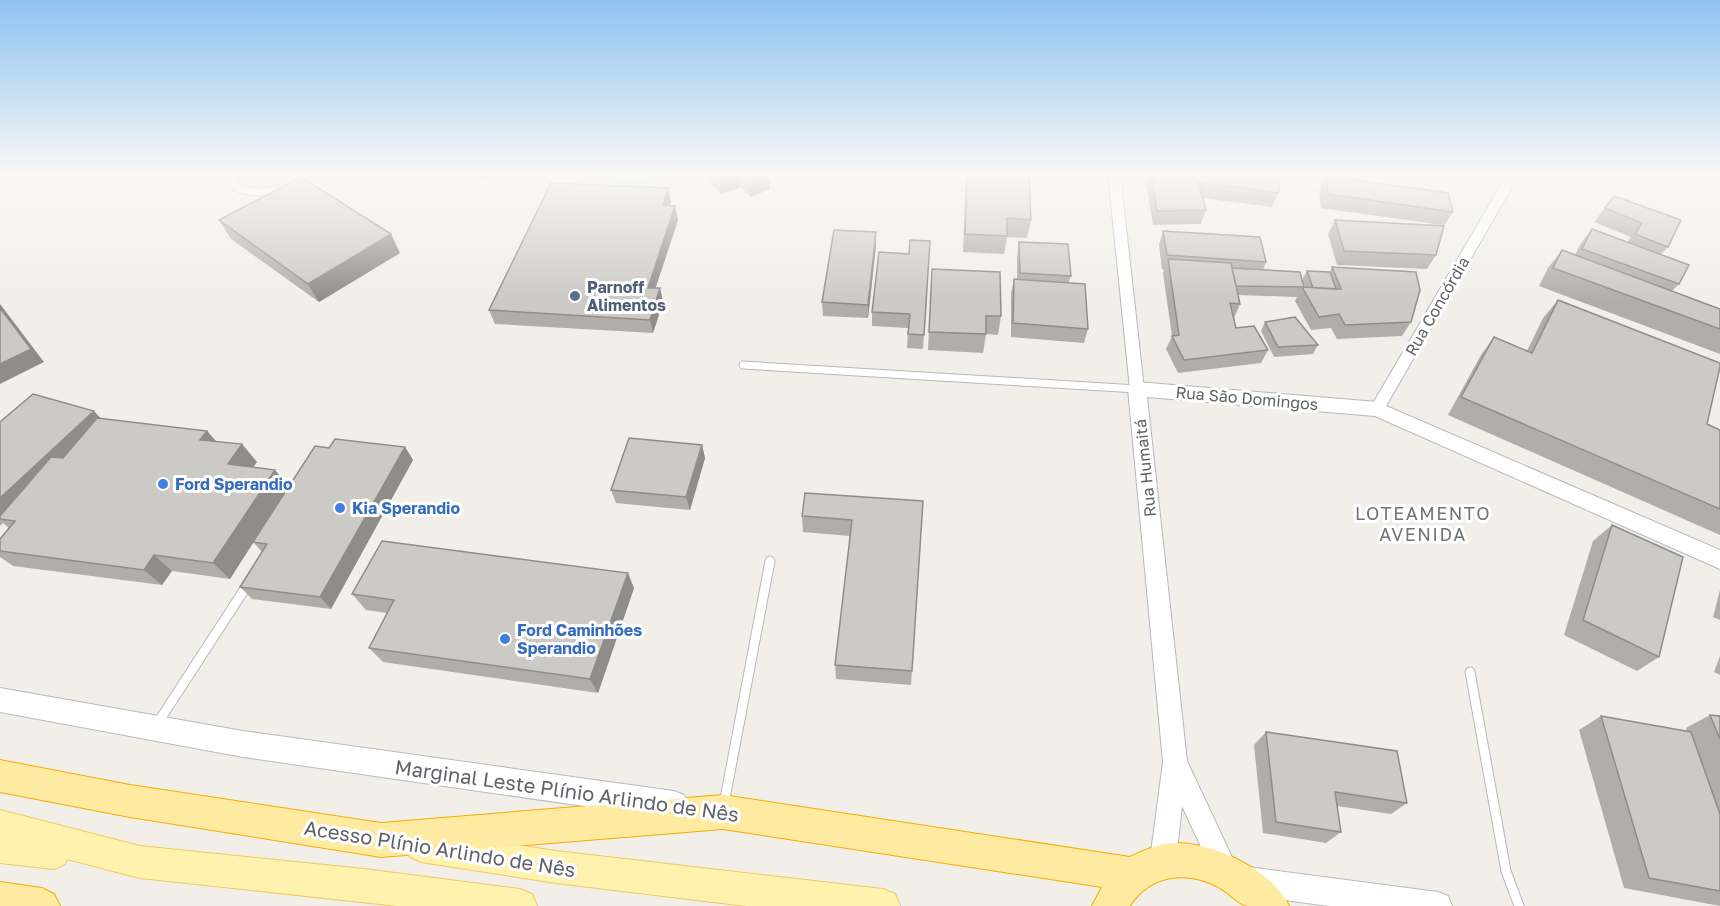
<svg xmlns="http://www.w3.org/2000/svg" width="1720" height="906" viewBox="0 0 1720 906" font-family="'Golos Text',sans-serif">
<style>
.green{fill:#c5e8c5}
.lines{fill:none;stroke-linecap:round;stroke-linejoin:round}
.service-far1-casing{stroke:#b5b8bc;stroke-width:9}
.service-casing{stroke:#b5b8bc;stroke-width:11}
.minor-casing{stroke:#b5b8bc;stroke-width:2}
.tertiary-casing{stroke:#b5b8bc;stroke-width:2}
.secondary-casing{stroke:#b6babf;stroke-width:2}
.primary-casing{stroke:#f2c960;stroke-width:2}
.trunk-casing{stroke:#f9ab00;stroke-width:2}
.service-far1{stroke:#fff;stroke-width:7}
.service{stroke:#fff;stroke-width:9}
.minor{fill:#fff;fill-rule:evenodd}
.tertiary{fill:#fff;fill-rule:evenodd}
.secondary{fill:#fff;fill-rule:evenodd}
.primary{fill:#fff2af;fill-rule:evenodd}
.trunk{fill:#feeaa1;fill-rule:evenodd}
.wall{fill:#afaea9}
.shaded-wall{fill:#8f8d8a}
.building{fill:#cccac5;stroke:#8f8d8a;stroke-width:1.5}
.service-dot{fill:#5c6f8a;stroke:#fff;stroke-width:2}
.shop-dot{fill:#3f7fe0;stroke:#fff;stroke-width:2}
.labels{text-anchor:middle;dominant-baseline:central;stroke-width:6;stroke-linejoin:round;paint-order:stroke}
.service-label{font-size:16px;font-weight:bold;fill:#4e5e75;stroke:#fff;text-anchor:start}
.street-label{font-size:16px;fill:#5f6368;stroke:#fff}
.shop-label{font-size:16px;font-weight:bold;fill:#366cbe;stroke:#fff;text-anchor:start}
.neighbourhood-label{font-size:18px;letter-spacing:1.5px;fill:#70757a;stroke:#fff}
.near-street-label{font-size:20px;fill:#5f6368;stroke:#fff}
</style>
<rect width="100%" height="100%" fill="#f1efe8"/>
<path class="green" d="M606,173H675L626,196L602,175Z"/>
<g class="lines">
<defs>
<path id="service-far1" d="M236,173L233,180L237,188C253,194 267,193 283,189
M743,365L1137,389"/>
<path id="service" d="M1470,672L1506,871L1519,906
M157,724L248,584
M724,804L770,561"/>
<path id="minor" d="M1108,173H1120L1144,389L1137,394L1130,389Z
M1508,173H1520L1382,413H1372L1370,409L1372,405Z
M1692,173H1709L1720,177V185Z"/>
<path id="tertiary" d="M1137,382L1377,402L1720,550V569L1375,416L1147,397L1187,761L1238,870L1234,879L1225,883L1216,879L1182,806L1176,860L1172,869L1163,873L1154,869L1150,860L1163,762L1128,389L1130,384Z"/>
<path id="secondary" d="M0,688L243,731L674,791L684,795L688,805L684,815L674,819L243,757L0,712Z
M1248,867L1438,892L1448,896L1452,906H1329L1248,895L1238,891L1234,881L1238,871Z"/>
<path id="primary" d="M0,810L140,846L364,869L520,889L532,894L537,906H398L140,878L67,859L65,864L54,869L0,863Z
M421,830L556,851L883,889L895,894L900,906H746L556,883L421,862L410,857L405,846L410,835Z"/>
<path id="trunk" d="M0,760L130,785L381,823L723,795L1130,857C1140,852 1153,846 1165,844C1204,837 1273,869 1289,906C1276,906 1258,906 1247,906C1238,904 1228,892 1220,888C1188,870 1150,874 1130,906H1092L1102,887L723,829L381,857L130,817L0,792Z
M0,882L42,888L54,894L60,906H0Z"/>
</defs>
<use href="#service-far1" class="service-far1-casing"/>
<use href="#service" class="service-casing"/>
<use href="#minor" class="minor-casing"/>
<use href="#tertiary" class="tertiary-casing"/>
<use href="#secondary" class="secondary-casing"/>
<use href="#primary" class="primary-casing"/>
<use href="#trunk" class="trunk-casing"/>
<use href="#service-far1" class="service-far1"/>
<use href="#service" class="service"/>
<use href="#minor" class="minor"/>
<use href="#tertiary" class="tertiary"/>
<use href="#secondary" class="secondary"/>
<use href="#primary" class="primary"/>
<use href="#trunk" class="trunk"/>
</g>
<path class="wall" d="M471,173H502L496,178L488,176L484,180L472,176Z
M707,173H767L769,175L770,189L750,197L741,187L721,194L708,180Z
M966,173H1029L1031,220L1027,238L1007,237L1004,254L963,252Z
M1149,173H1227L1278,193L1272,207L1202,198L1206,210L1201,224L1153,225L1146,182Z
M1326,176L1453,212L1444,226L1436,255L1427,269L1337,265L1328,234L1335,220L1442,225L1321,208L1319,190Z
M668,188L671,202L670,205L675,206L678,220L655,288H660L663,302L653,333L495,324L489,310Z
M1614,196L1668,247L1661,254L1679,284L1672,291L1720,309V354L1539,286L1548,268L1562,250L1575,255L1581,243L1592,229L1627,242L1631,237L1594,222Z
M219,220L400,253L319,302L231,239Z
M1163,231L1266,262L1263,270L1304,287H1305L1302,280L1307,271L1330,272L1332,267L1411,322L1402,336L1337,339L1331,328L1311,330L1295,301L1297,297L1238,295L1240,304L1234,318L1236,328L1268,350L1261,363L1178,373L1166,349L1172,336L1163,273L1164,270L1162,269L1159,245Z
M876,232V246L868,318L823,316L822,302Z
M930,241L923,349L907,348L908,328L872,326V312Z
M1019,242L1071,276L1069,282L1088,329L1084,343L1011,337V293L1014,279H1017V256Z
M932,269L1001,316L998,335L986,334L983,353L928,350Z
M1558,300L1707,424L1720,430V535L1448,415L1481,355L1494,337L1527,351L1543,318Z
M1265,322L1318,345L1313,354L1274,357L1261,331Z
M101,419L207,431L216,441L257,462L253,467L289,486L329,448L405,447L413,460L331,609L252,599L240,587L262,552L253,542L230,579L172,571L162,585L13,566L0,557V539L9,528L3,523L0,526V422Z
M702,445L705,458L690,510L616,503L611,490Z
M923,501L911,685L836,679L835,665L850,536L803,532L802,516Z
M1612,525L1659,657L1637,671L1564,635L1593,541Z
M634,588L598,693L383,662L369,648L387,613L366,610L352,594Z
M1720,590V620L1713,617Z
M1720,656V675L1714,672Z
M1710,715L1720,716V906L1624,888L1579,730L1601,716L1687,731L1686,728Z
M1266,732L1407,803L1391,814L1337,806L1341,832L1326,843L1263,833L1254,745Z"/>
<path class="shaded-wall" d="M482,173H487L488,176L484,180Z
M494,173H502L496,178Z
M738,173H739L741,187L721,194L719,180Z
M769,175L770,189L750,197L749,183Z
M668,188L671,202L665,219L663,205Z
M675,206L678,220L651,302L648,288Z
M876,232V246L868,318V305Z
M391,234L400,253L319,302L308,284Z
M660,288L663,302L653,333L650,320Z
M0,304L44,362L0,384Z
M94,411L107,425L0,519V498Z
M207,431L222,448L200,440Z
M242,444L257,462L243,481L228,464Z
M702,445L705,458L690,510L686,497Z
M405,447L413,460L331,609L320,597Z
M275,470L289,487L230,579L213,563Z
M154,555L172,571L162,585L144,570Z
M628,573L634,588L598,693L590,679Z"/>
<path class="building" d="M712,173H738L719,180Z
M740,173H767L769,175L749,183Z
M967,173H1029L1031,220L1007,218V236L965,234Z
M1151,173H1227L1280,181L1278,193L1198,182L1206,210L1157,211Z
M1326,176L1448,193L1453,212L1328,194Z
M301,177L391,234L308,284L219,220Z
M551,183L668,188L663,205L675,206L648,288H660L650,320L489,310Z
M1614,196L1681,220L1668,247L1635,234L1642,223L1605,208Z
M1335,220L1444,226L1436,255L1344,251Z
M1592,229L1689,265L1679,284L1582,249Z
M834,230L876,232L868,305L822,302Z
M1163,231L1260,237L1266,262L1167,255Z
M910,240L930,241L924,335L908,334L910,314L872,312L879,252L909,254Z
M1019,242L1068,244L1071,276L1020,273Z
M1562,250L1720,309V329L1553,268Z
M1168,259L1231,263L1240,304L1230,303L1236,328L1254,326L1268,350L1184,360L1172,336L1179,335Z
M1332,267L1416,272L1420,290L1411,322L1345,325L1339,314L1319,317L1302,287L1341,289Z
M1232,268L1300,272L1304,287L1236,286Z
M932,269L1000,272L1001,316H986V334L929,332Z
M1307,271L1330,272L1336,289L1313,288Z
M1014,279L1085,284L1088,329L1013,323Z
M1558,300L1720,363V367L1707,424L1720,430V509L1461,397L1494,337L1532,353Z
M0,308L31,349L0,364Z
M1295,317L1318,345L1278,347L1265,322Z
M33,394L94,411L0,498V422Z
M97,418L207,431L200,440L242,444L228,464L275,470L213,563L154,555L144,570L0,551V539L15,521L0,519V516L51,457L63,458Z
M629,438L702,445L686,497L611,490Z
M335,439L405,447L320,597L240,587L267,544L253,542L315,446L329,448Z
M805,493L923,501L912,671L835,665L852,520L802,516Z
M1612,525L1683,557L1659,657L1583,620Z
M382,541L628,573L590,679L369,648L394,600L352,594Z
M1710,715L1720,716V739Z
M1601,716L1691,732L1720,814V891L1649,878Z
M1266,732L1397,751L1407,803L1335,792L1341,832L1276,822Z"/>
<linearGradient id="sky" x2="0" y2="1"><stop stop-color="#8fc3f1"/><stop offset="0.58" stop-color="#f9f8f5"/><stop offset="1" stop-color="#f9f8f5" stop-opacity="0"/></linearGradient>
<rect width="1720" height="300" fill="url(#sky)"/>
<circle class="service-dot" cx="575" cy="296" r="6"/>
<g class="shop-dot">
<circle cx="163" cy="484" r="6"/>
<circle cx="340" cy="508" r="6"/>
<circle cx="505" cy="639" r="6"/>
</g>
<g class="labels">
<g class="service-label">
<text x="587" y="287">Parnoff<tspan x="587" dy="18">Alimentos</tspan></text>
</g>
<g class="street-label">
<text transform="translate(1437 306) rotate(-60)">Rua Concórdia</text>
<text transform="translate(1247 398) rotate(5)">Rua São Domingos</text>
<text transform="translate(1145 468) rotate(-96)">Rua Humaitá</text>
</g>
<g class="shop-label">
<text x="175" y="484">Ford Sperandio</text>
<text x="352" y="508">Kia Sperandio</text>
<text x="517" y="630">Ford Caminhões<tspan x="517" dy="18">Sperandio</tspan></text>
</g>
<g class="neighbourhood-label">
<text x="1423" y="513">LOTEAMENTO<tspan x="1423" dy="21">AVENIDA</tspan></text>
</g>
<g class="near-street-label">
<text transform="translate(567 790) rotate(8)">Marginal Leste Plínio Arlindo de Nês</text>
<text transform="translate(440 848) rotate(9)">Acesso Plínio Arlindo de Nês</text>
</g>
</g>
</svg>
